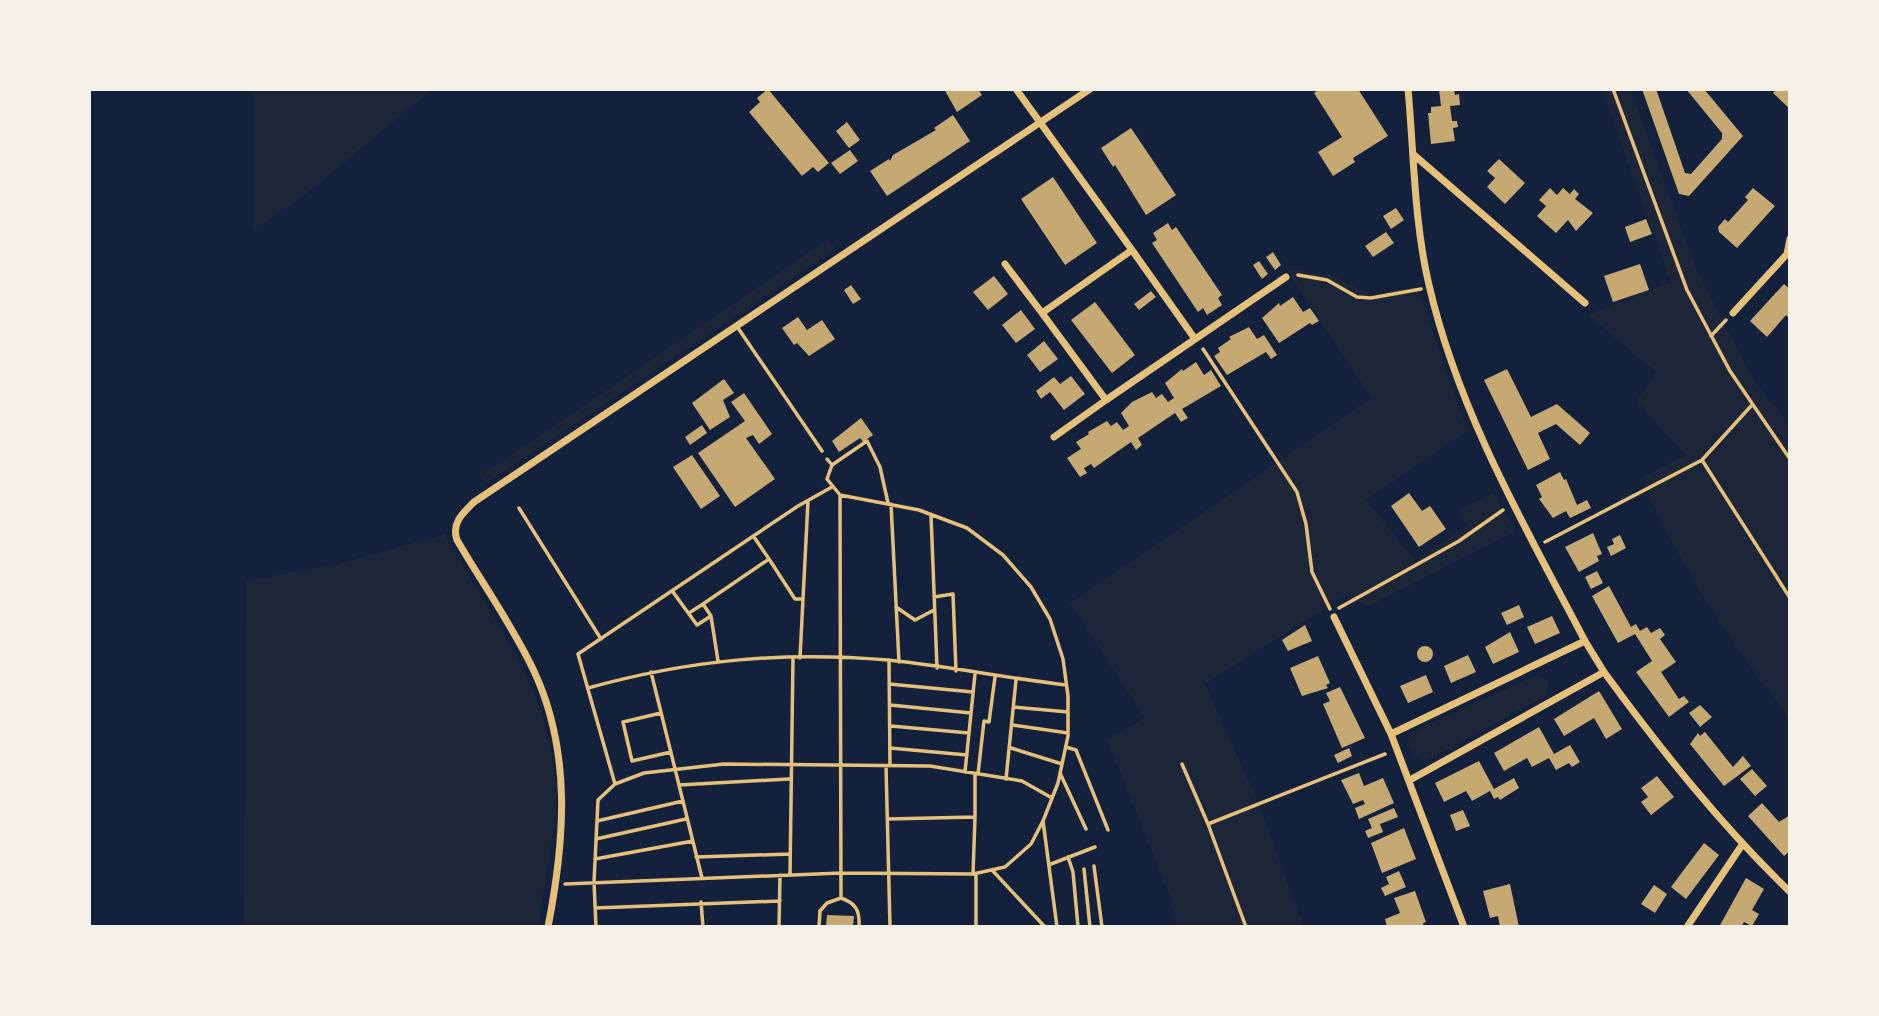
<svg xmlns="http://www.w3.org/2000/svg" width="1879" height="1016" viewBox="0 0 1879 1016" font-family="'Work Sans',sans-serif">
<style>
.green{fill:#1d2539}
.building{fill:#c6a872}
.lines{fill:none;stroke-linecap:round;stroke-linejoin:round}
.path{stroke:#e5c07b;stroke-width:3.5}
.service{stroke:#e5c07b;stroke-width:3.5}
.minor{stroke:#e5c07b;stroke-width:7}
</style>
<rect width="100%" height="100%" fill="#14213d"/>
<path class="green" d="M253,89H433L301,198L253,230Z
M1602,89H1630L1697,271L1753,379L1790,426V719C1731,645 1679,565 1641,478L1686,455L1636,401L1657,373L1588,315L1671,282Z
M828,239L836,249L485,484L479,473L501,462Z
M1286,269L1330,275L1370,295L1418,287L1467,431L1366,500L1415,561L1467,526L1458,510L1493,493L1516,531L1368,606L1346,595L1205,684L1262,811L1303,927H1177L1169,894L1107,739L1145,718L1070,603L1371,398Z
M445,534C487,614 548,684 555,779C559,829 543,877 539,927H244L246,581L338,564Z
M1537,675L1549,681L1547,695L1432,758L1424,760L1414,756L1408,740L1411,732Z"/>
<path class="building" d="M768,89L829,163L818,172L813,167L802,176L749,112L760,102L757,98Z
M944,89H978L982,95L957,112Z
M1320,89H1358L1388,136L1353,158L1355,162L1333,176L1318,152L1342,137L1314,93Z
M1439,89H1454L1455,95L1459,94L1460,105L1450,106L1452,121H1457L1458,127L1453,128L1455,141L1431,144L1428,113H1431V107L1441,106Z
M1642,89H1656L1685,173L1691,174L1722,139V133L1686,89H1704L1743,136L1689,196L1679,194Z
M1777,89H1790V109L1773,93Z
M953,115L970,141L887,196L870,171L889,159L890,161L893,155L936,130L934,128Z
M847,122L860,140L849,148L836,131Z
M1131,128L1176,195L1146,215L1115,165L1113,167L1101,148Z
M850,150L858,161L840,174L831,163Z
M1499,159L1525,183L1505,204L1487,187L1495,178L1487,171Z
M1053,177L1097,243L1065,265L1021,199Z
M1550,188L1557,195L1563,188L1570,194L1574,189L1579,194L1575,199L1593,213L1576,231L1568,220L1556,233L1537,216L1546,206L1539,200Z
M1753,188L1775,206L1737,248L1719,232L1718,227L1725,219L1728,222L1748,200L1745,197Z
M1396,208L1404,220L1391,229L1383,216Z
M1646,219L1652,234L1630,242L1625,227Z
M1168,223L1172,230L1176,227L1222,295L1218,298L1222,305L1207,315L1203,308L1198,312L1152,243L1157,240L1153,233Z
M1386,232L1394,243L1373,257L1365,246Z
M1273,252L1281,265L1275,270L1266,257Z
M1259,261L1268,274L1262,279L1253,265Z
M1640,264L1649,290L1613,302L1604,276Z
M994,276L1008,294L988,310L973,292Z
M1784,284L1790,289V319L1786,315L1767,337L1750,321Z
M851,285L861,299L853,304L844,290Z
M1151,291L1156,297L1139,310L1134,304Z
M1293,297L1303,312L1310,308L1319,321L1312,325L1310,323L1279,343L1262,318L1279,303L1280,306Z
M1095,302L1135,355L1112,373L1071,320Z
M1021,310L1035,329L1016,343L1002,325Z
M798,317L807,330L822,320L835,339L809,356L797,343L794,345L782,328Z
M1249,327L1257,339L1264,335L1277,355L1271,359L1266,352L1227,375L1214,356L1220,352L1218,348L1231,339L1229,337Z
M1044,341L1058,359L1040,372L1027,355Z
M1196,362L1204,375L1211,370L1221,386L1182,409L1188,418L1181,422L1175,413L1138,438L1142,445L1136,450L1131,442L1094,468L1091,464L1084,468L1087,473L1080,477L1067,458L1081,449L1076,442L1089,434L1088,432L1107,421L1111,426L1117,422L1123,430L1129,426L1121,413L1132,402L1152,392L1156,398L1162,394L1168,402L1174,398L1165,383L1182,369L1183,371Z
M1507,369L1531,417L1557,404L1590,433L1580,445L1556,424L1538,433L1550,459L1528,470L1484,380Z
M1071,376L1085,394L1064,410L1050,392L1041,399L1036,391L1054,377L1060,384Z
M724,379L734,393L723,400L730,417L710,430L692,403Z
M744,393L772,434L759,444L753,435L746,438L775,479L735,507L698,453L745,421L731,402Z
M861,418L873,435L863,442L860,438L839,452L832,441Z
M702,425L707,433L690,445L685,437Z
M692,455L720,496L701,509L673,467Z
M1560,472L1564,480L1566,479L1577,505L1587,500L1591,508L1570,518L1566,511L1553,518L1539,499L1542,497L1536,485Z
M1409,493L1422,511L1430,506L1446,529L1419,547L1391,506Z
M1593,533L1602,554L1597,556L1599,561L1579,572L1565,547Z
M1620,535L1626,548L1611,556L1607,547L1614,544L1612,539Z
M1597,571L1603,583L1591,589L1585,577Z
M1609,586L1631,627L1636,624L1640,631L1647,627L1651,633L1660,628L1665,635L1660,639L1676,662L1661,672L1679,699L1684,696L1689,702L1669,717L1636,672L1652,661L1635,634L1618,643L1592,596Z
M1519,605L1524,617L1507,625L1501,613Z
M1552,616L1560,633L1535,644L1527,627Z
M1305,625L1312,641L1288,651L1282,640Z
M1510,632L1519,652L1493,664L1485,647Z
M1417 654a8 8 0 1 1 16 0a8 8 0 1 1-16 0Z
M1468,655L1476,672L1451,683L1444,666Z
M1318,656L1330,683L1326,685L1328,688L1302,696L1290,668Z
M1426,675L1433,692L1408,703L1400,686Z
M1340,687L1365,738L1342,748L1323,704L1330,701L1326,693Z
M1599,691L1622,729L1606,739L1594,718L1564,736L1554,719Z
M1700,705L1712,717L1700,727L1689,713Z
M1539,727L1554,754L1570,745L1580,762L1572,767L1569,763L1556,770L1549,758L1532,767L1527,758L1504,771L1494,753Z
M1705,732L1733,767L1743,756L1751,766L1724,786L1690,744L1698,733L1700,736Z
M1349,748L1352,756L1338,763L1334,755Z
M1479,761L1494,789L1514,778L1519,788L1500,800L1498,797L1494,799L1490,791L1472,801L1466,791L1444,802L1435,783Z
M1752,769L1767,786L1755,796L1740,779Z
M1359,773L1364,786L1383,778L1394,803L1359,819L1355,808L1365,804L1363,800L1353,804L1341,780Z
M1657,776L1674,797L1651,815L1641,802L1648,797L1641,788Z
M1762,803L1779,822L1790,815V851L1784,856L1748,816Z
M1394,808L1398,817L1380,824L1383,832L1368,838L1365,831L1372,828L1368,819Z
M1463,810L1470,826L1456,831L1450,815Z
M1404,828L1416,859L1382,873L1371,843Z
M1704,843L1719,855L1686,899L1671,887Z
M1399,871L1406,887L1385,896L1381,888L1389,884L1386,877Z
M1746,878L1764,889L1752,910L1759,914L1752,926L1744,922L1741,927H1719Z
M1510,884L1519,927H1500L1498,916L1490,918L1483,891Z
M1654,885L1667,894L1655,913L1641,904Z
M1415,891L1426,922L1423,923L1424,927H1387L1385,919L1400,913L1394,898Z
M827,915L854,916L853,927H826Z"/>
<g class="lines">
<path class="path" d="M1613,89L1687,290L1730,371L1790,459
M1298,275L1327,280L1357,297L1371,298L1421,289
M1711,336L1726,320
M1203,349L1297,492L1306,524L1312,572L1330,609
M827,459L832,465L827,479L840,495L919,510L967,528L1003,555L1031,587L1050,619L1063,659L1068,696V736L1058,783L1043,821L1057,927
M1702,460L1790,598
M832,465L867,441L880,467L888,503
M891,504L899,662
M519,508L601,639
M931,515L937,668
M1545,542L1702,460L1751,406
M769,559L795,599H803
M673,592L697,625L711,616
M934,597L953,594L956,671
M703,604L769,559L754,537
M896,607L915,620L934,610
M1339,608L1459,541L1503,510
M689,613L703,604L711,616L718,661
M800,658L808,501
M889,660L890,766
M651,672L702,878
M889,684L973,692
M588,688C689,660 783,651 888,660C947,666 1007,678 1066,685
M890,705L971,713
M1014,707L1068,712
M661,713L623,722L632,761L671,752
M1012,725L1068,733
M891,726L969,733
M1066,747L1076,750L1108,830
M890,748L967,755
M1011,748L1062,764
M1182,764L1208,824L1246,927
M886,766L890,927
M965,772L975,674
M1060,773L1086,829
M978,774L984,721L989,722L995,677
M1006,779L1016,680
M615,784L644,773L724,764L930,766L1022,781L1052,798
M679,785L789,779
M888,819L975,817V774
M597,821L683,801
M1208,824L1385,754
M596,839L686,819
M696,857L790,854
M1068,857L1073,872L1078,927
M595,859L693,841
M1051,864L1095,847
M1094,866L1102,927
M1084,869L1090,927
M992,870L1045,927
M973,874L975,817
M790,875L793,658
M565,884L841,873L973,874L1005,867L1031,844L1043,821
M841,898C856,903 860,911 859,927
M701,902L703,927
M595,908L780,901
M596,927L594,882L598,800L615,784L578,654L798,506L832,487
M779,927L780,875
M819,927L820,911L827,903L841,898L840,495
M976,927V874"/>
<path class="service" d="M738,328L822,451"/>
<path class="minor" d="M1016,89L1132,250L1042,313L1106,400L1286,277
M1408,89C1414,154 1414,222 1429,285C1458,411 1525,527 1585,641
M1414,155L1585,303
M1132,250L1195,339
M1005,264L1042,313
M1733,313L1787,254L1790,239
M1054,437L1106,400
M1334,617L1391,734L1464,927
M1604,672C1661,750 1720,824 1790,892
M1391,734L1585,641L1604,672L1410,780
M548,927C565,840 572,751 533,669C512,625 482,583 457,540C451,523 463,513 474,502L1090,89
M1687,927L1742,845"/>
</g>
<rect width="1879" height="1016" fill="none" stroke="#f6f1e7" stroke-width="182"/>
</svg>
